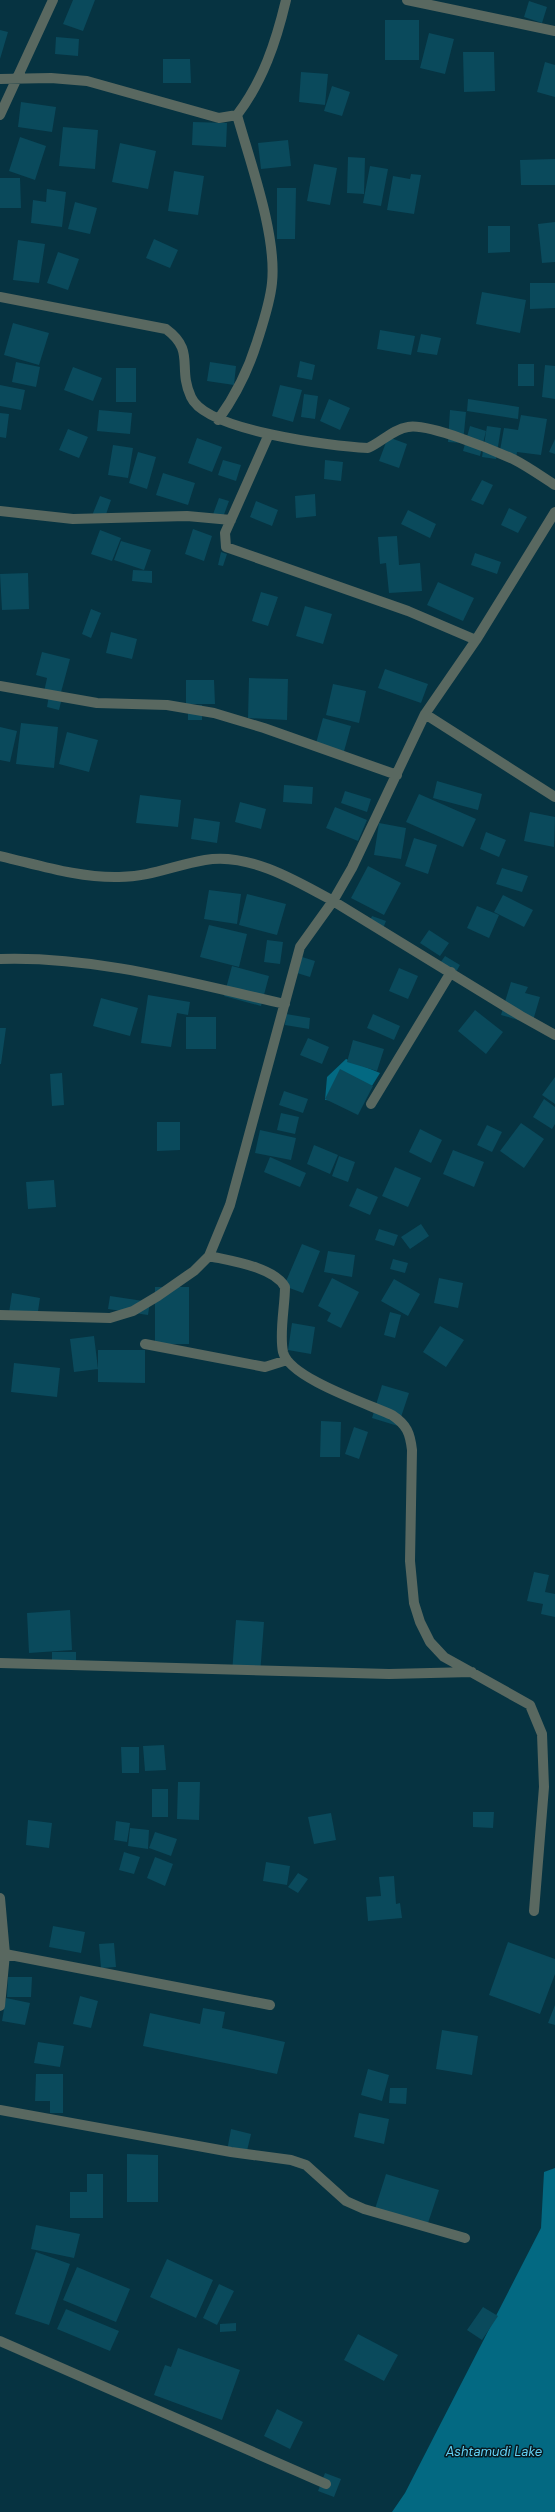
<svg xmlns="http://www.w3.org/2000/svg" width="555" height="2512" viewBox="0 0 555 2512" font-family="'DM Sans',sans-serif">
<style>
.water{fill:#036982}
.building{fill:#0a4a5c}
.lines{fill:none;stroke-linecap:round;stroke-linejoin:round}
.minor{stroke:#596860;stroke-width:10}
.labels{text-anchor:middle;dominant-baseline:central;stroke-width:3;stroke-linejoin:round;paint-order:stroke}
.water-label{font-size:13px;font-style:italic;fill:#63d1f5;stroke:#08191f}
</style>
<rect width="100%" height="100%" fill="#063341"/>
<path class="water" d="M346,1059L380,1073L362,1102L325,1100L327,1077Z
M555,2168V2512H392L405,2493L541,2228L544,2172Z"/>
<path class="building" d="M73,0H95L83,31L63,24Z
M529,1L547,7L542,23L524,17Z
M385,20H419V60H385Z
M0,30L8,32L0,59Z
M429,33L454,39L445,74L420,68Z
M56,37L79,39L78,56L55,54Z
M463,52H494L495,91L464,92Z
M163,59H190L191,83H163Z
M545,62L555,65V97L537,92Z
M301,72L328,74L325,105L299,102Z
M332,86L350,92L342,116L324,111Z
M21,102L56,107L52,132L18,127Z
M193,122L227,123L226,147L192,145Z
M63,127L98,130L95,169L59,166Z
M20,137L46,146L35,180L9,171Z
M288,140L291,166L261,169L258,143Z
M120,143L156,151L148,189L112,182Z
M348,157L365,158L364,194L347,193Z
M555,159V185H521L520,160Z
M314,164L337,168L330,205L307,201Z
M370,166L388,169L381,206L363,203Z
M174,171L204,176L198,215L168,211Z
M411,174L421,175L414,214L387,210L393,176L410,179Z
M0,178H20L21,208H0Z
M277,188H296L295,239H277Z
M47,189L66,192L62,227L31,223L33,200L46,202Z
M75,202L97,208L90,234L68,229Z
M555,222V262L542,263L538,224Z
M488,226H510V252L488,253Z
M154,239L178,250L170,268L146,258Z
M18,240L45,244L39,283L13,280Z
M58,252L79,259L68,290L47,283Z
M530,283H555V308L530,309Z
M482,292L526,300L520,333L476,324Z
M13,323L49,333L39,365L4,355Z
M380,330L415,336L411,355L377,349Z
M421,334L441,338L437,355L417,352Z
M300,361L315,365L312,380L297,377Z
M16,362L40,367L36,387L12,382Z
M210,362L236,366L234,385L207,381Z
M518,364H534V386H518Z
M545,365L555,366V399L542,397Z
M73,367L102,378L93,401L64,390Z
M116,368H136V402H116Z
M0,385L25,390L21,410L0,406Z
M280,385L302,390L293,422L272,416Z
M304,394L318,396L315,419L301,417Z
M329,399L350,408L340,430L320,421Z
M468,399L519,407L518,419L467,411Z
M99,410L132,413L130,434L97,431Z
M450,410L466,412L463,443L448,442Z
M0,413L9,414L6,438L0,437Z
M521,415L547,419L541,455L517,452L516,459L499,456L504,428L518,430Z
M470,426L486,431L480,456L463,451Z
M487,426L501,428L496,459L482,457Z
M68,429L88,437L79,458L59,450Z
M388,437L407,444L399,468L379,461Z
M197,438L222,447L212,472L188,463Z
M555,439V454L549,452Z
M113,445L133,448L128,478L108,475Z
M138,452L156,457L147,489L129,483Z
M223,460L241,465L236,481L218,475Z
M325,460L343,462L341,481L324,479Z
M163,473L195,483L188,505L156,495Z
M482,480L493,485L483,505L471,500Z
M315,494L316,516L296,518L295,496Z
M100,496L111,500L103,523L91,518Z
M219,498L229,501L222,520L212,517Z
M256,501L278,510L272,526L250,517Z
M509,508L527,517L518,533L501,525Z
M408,510L436,524L430,538L401,524Z
M193,529L212,536L204,561L185,554Z
M100,530L121,538L112,561L91,554Z
M397,536L399,565L420,563L422,591L389,593L386,563L380,564L378,537Z
M121,541L151,550L144,570L114,560Z
M221,552L227,554L223,566L218,565Z
M475,553L501,562L497,574L471,565Z
M133,570L152,571V583L132,581Z
M28,573L29,609L2,610L0,574Z
M438,582L474,598L463,621L427,605Z
M261,592L278,597L268,626L252,621Z
M305,606L332,614L323,644L296,636Z
M91,609L101,613L91,638L82,634Z
M111,632L137,639L132,659L106,653Z
M42,652L70,659L60,696L44,692L47,678L36,675Z
M385,669L428,684L421,703L378,688Z
M249,678L288,679L287,720L248,718Z
M186,680H214L215,704H186Z
M333,684L366,691L359,723L326,715Z
M49,695L62,698L59,710L47,707Z
M188,705H202V720H188Z
M323,718L351,726L343,755L315,747Z
M21,723L58,727L54,768L16,764Z
M0,727L17,731L10,762L0,760Z
M67,732L98,740L89,772L59,764Z
M437,781L482,794L478,810L433,798Z
M284,785L313,787L312,804L283,802Z
M345,791L371,799L367,812L341,803Z
M419,794L476,819L463,847L406,822Z
M140,795L181,800L178,827L136,823Z
M240,802L266,809L261,829L235,822Z
M335,807L367,820L358,841L326,828Z
M530,812L555,817L554,847L524,841Z
M194,818L220,822L217,843L191,839Z
M379,823L406,828L401,859L374,855Z
M486,832L506,840L499,857L480,849Z
M414,838L437,845L428,874L405,866Z
M368,866L401,883L384,915L351,898Z
M502,868L528,876L522,892L496,884Z
M209,890L241,894L237,924L204,919Z
M247,894L286,904L277,935L239,925Z
M503,895L533,910L524,927L494,912Z
M477,906L499,915L489,938L467,928Z
M372,916L386,921L382,931L368,926Z
M209,925L247,934L239,967L200,957Z
M429,930L449,943L440,956L420,943Z
M267,940L283,942L280,964L264,962Z
M445,956L460,965L452,979L436,969Z
M302,957L315,961L310,977L297,973Z
M232,966L269,976L261,1006L224,996Z
M399,968L418,976L408,999L389,991Z
M511,982L528,987L525,993L540,997L532,1024L501,1015Z
M148,995L190,1002L188,1015L177,1013L171,1047L141,1043Z
M101,998L138,1008L130,1036L93,1026Z
M475,1010L503,1032L486,1054L458,1031Z
M286,1014L310,1018L309,1029L285,1025Z
M373,1014L400,1026L394,1040L367,1028Z
M186,1017H216V1049H186Z
M0,1028H6L1,1064H0Z
M308,1038L329,1047L322,1064L300,1055Z
M353,1040L384,1049L377,1071L347,1062Z
M340,1069L373,1086L358,1115L325,1099Z
M62,1073L64,1105L52,1106L50,1074Z
M555,1077V1104L542,1095Z
M284,1091L308,1099L303,1113L279,1105Z
M544,1099L555,1107V1124L552,1129L533,1117Z
M281,1113L299,1117L295,1134L277,1130Z
M157,1122H180V1150L157,1151Z
M521,1123L544,1139L524,1168L500,1151Z
M487,1125L502,1132L492,1152L477,1145Z
M420,1129L442,1140L431,1163L409,1152Z
M260,1130L296,1138L291,1160L255,1153Z
M314,1145L338,1155L330,1174L307,1164Z
M453,1150L484,1162L474,1187L443,1174Z
M339,1156L355,1162L348,1182L332,1176Z
M270,1157L306,1173L300,1187L264,1172Z
M395,1167L421,1178L408,1207L382,1196Z
M54,1180L56,1207L28,1209L26,1182Z
M357,1188L378,1197L370,1215L349,1206Z
M421,1224L429,1236L410,1249L401,1237Z
M379,1229L398,1235L394,1246L375,1240Z
M302,1244L320,1251L303,1293L284,1286Z
M328,1251L355,1255L352,1277L324,1272Z
M393,1259L408,1263L405,1273L390,1269Z
M332,1278L359,1292L341,1328L327,1321L331,1313L318,1306Z
M439,1278L463,1283L458,1308L434,1303Z
M394,1279L420,1294L408,1316L381,1301Z
M155,1287H189V1344H155Z
M12,1293L40,1298L37,1318L9,1313Z
M110,1296L150,1302L148,1315L108,1309Z
M390,1312L401,1315L395,1338L384,1335Z
M292,1323L315,1327L311,1354L288,1350Z
M440,1326L464,1340L446,1367L423,1352Z
M94,1336L98,1369L74,1372L70,1339Z
M98,1350H145V1383L98,1382Z
M14,1363L60,1368L57,1397L11,1392Z
M382,1385L409,1393L398,1426L372,1418Z
M321,1421L341,1422L340,1457H320Z
M354,1427L368,1432L359,1459L345,1454Z
M534,1572L549,1575L545,1592L555,1594V1617L541,1614L543,1604L527,1601Z
M70,1610L72,1650L29,1653L27,1613Z
M236,1620L264,1622L260,1675L232,1673Z
M52,1652H76V1667L52,1666Z
M164,1745L166,1770L145,1771L143,1746Z
M121,1747H139V1773H122Z
M178,1782H200L199,1820L177,1819Z
M152,1789H168V1817H152Z
M473,1812H494L493,1828L473,1827Z
M331,1813L336,1840L314,1844L308,1817Z
M28,1820L52,1823L49,1848L26,1845Z
M116,1821L130,1823L127,1842L114,1840Z
M130,1828L149,1830L148,1849L128,1846Z
M155,1832L177,1839L171,1856L149,1848Z
M124,1852L140,1857L134,1874L119,1870Z
M155,1857L173,1864L165,1886L147,1878Z
M266,1862L290,1866L287,1885L263,1881Z
M298,1873L308,1879L298,1893L288,1887Z
M394,1876L396,1904L400,1903L402,1918L368,1921L366,1897L381,1896L379,1877Z
M53,1926L85,1932L81,1953L49,1947Z
M508,1942L555,1959V1974L540,2014L489,1995Z
M114,1943L116,1967L101,1968L99,1944Z
M8,1977H32L31,1997H7Z
M80,1996L98,2001L91,2028L73,2024Z
M6,1998L30,2003L25,2025L2,2021Z
M555,2005V2025L548,2023Z
M203,2008L225,2012L222,2028L285,2042L277,2074L143,2046L150,2013L200,2024Z
M442,2030L478,2036L472,2075L436,2069Z
M38,2042L64,2046L60,2067L34,2063Z
M368,2069L389,2075L382,2101L361,2095Z
M36,2074H63V2113H50V2101H35Z
M390,2088H407L406,2104L389,2103Z
M359,2113L389,2119L384,2144L354,2137Z
M231,2129L251,2134L246,2155L227,2151Z
M127,2154L158,2155V2202H127Z
M87,2174H103V2218H70V2192H87Z
M386,2174L439,2190L427,2226L375,2209Z
M36,2225L80,2234L74,2258L31,2249Z
M36,2252L70,2264L49,2325L15,2314Z
M167,2259L213,2280L196,2318L150,2297Z
M77,2267L130,2289L116,2322L63,2300Z
M219,2284L234,2291L217,2325L203,2318Z
M483,2307L498,2316L482,2340L467,2330Z
M66,2309L119,2331L110,2351L57,2329Z
M236,2323V2331L220,2332V2324Z
M358,2334L398,2355L384,2381L344,2360Z
M178,2348L240,2370L222,2420L154,2395L165,2365L171,2367Z
M277,2409L303,2422L290,2449L264,2436Z
M325,2473L341,2479L334,2497L318,2491Z"/>
<g class="lines">
<path class="minor" d="M407,0L555,31
M0,79L51,78L87,81L219,118L237,115C263,81 276,42 286,0
M0,115L53,0
M0,297L166,329C196,351 177,367 191,397C206,431 331,446 368,448C382,442 393,429 408,427C428,423 493,450 513,459C527,466 541,476 555,485
M218,420C236,395 248,371 257,342C263,323 270,303 272,283C277,235 250,162 237,115
M269,434L225,533L226,547L408,611L476,640
M0,511L73,519L187,516L231,520
M0,686L97,703L167,705L214,713L264,728L397,775
M425,714L555,797
M0,856C39,865 79,878 119,877C150,877 175,865 205,860C248,852 297,881 333,901L521,1016L555,1035
M0,959C97,956 191,983 285,1004
M371,1104L451,972
M209,1256C231,1261 274,1267 285,1287C285,1307 279,1332 283,1352C289,1378 368,1404 392,1415C407,1425 410,1433 412,1450L410,1561L414,1603L420,1622L430,1642L444,1657L530,1705L542,1734L544,1787L534,1911
M0,1315L110,1318L133,1311L158,1296L194,1271L209,1256L230,1205L300,947L333,901L352,868L425,714L476,640L555,512
M145,1344L265,1367L287,1360
M0,1663L389,1674L472,1672
M0,1898L5,1954L0,2006
M5,1954L270,2005
M0,2110L231,2152L291,2160L306,2165L346,2201L364,2209L465,2238
M0,2341L326,2484"/>
</g>
<g class="labels">
<g class="water-label">
<text x="494" y="2451">Ashtamudi Lake</text>
</g>
</g>
</svg>
